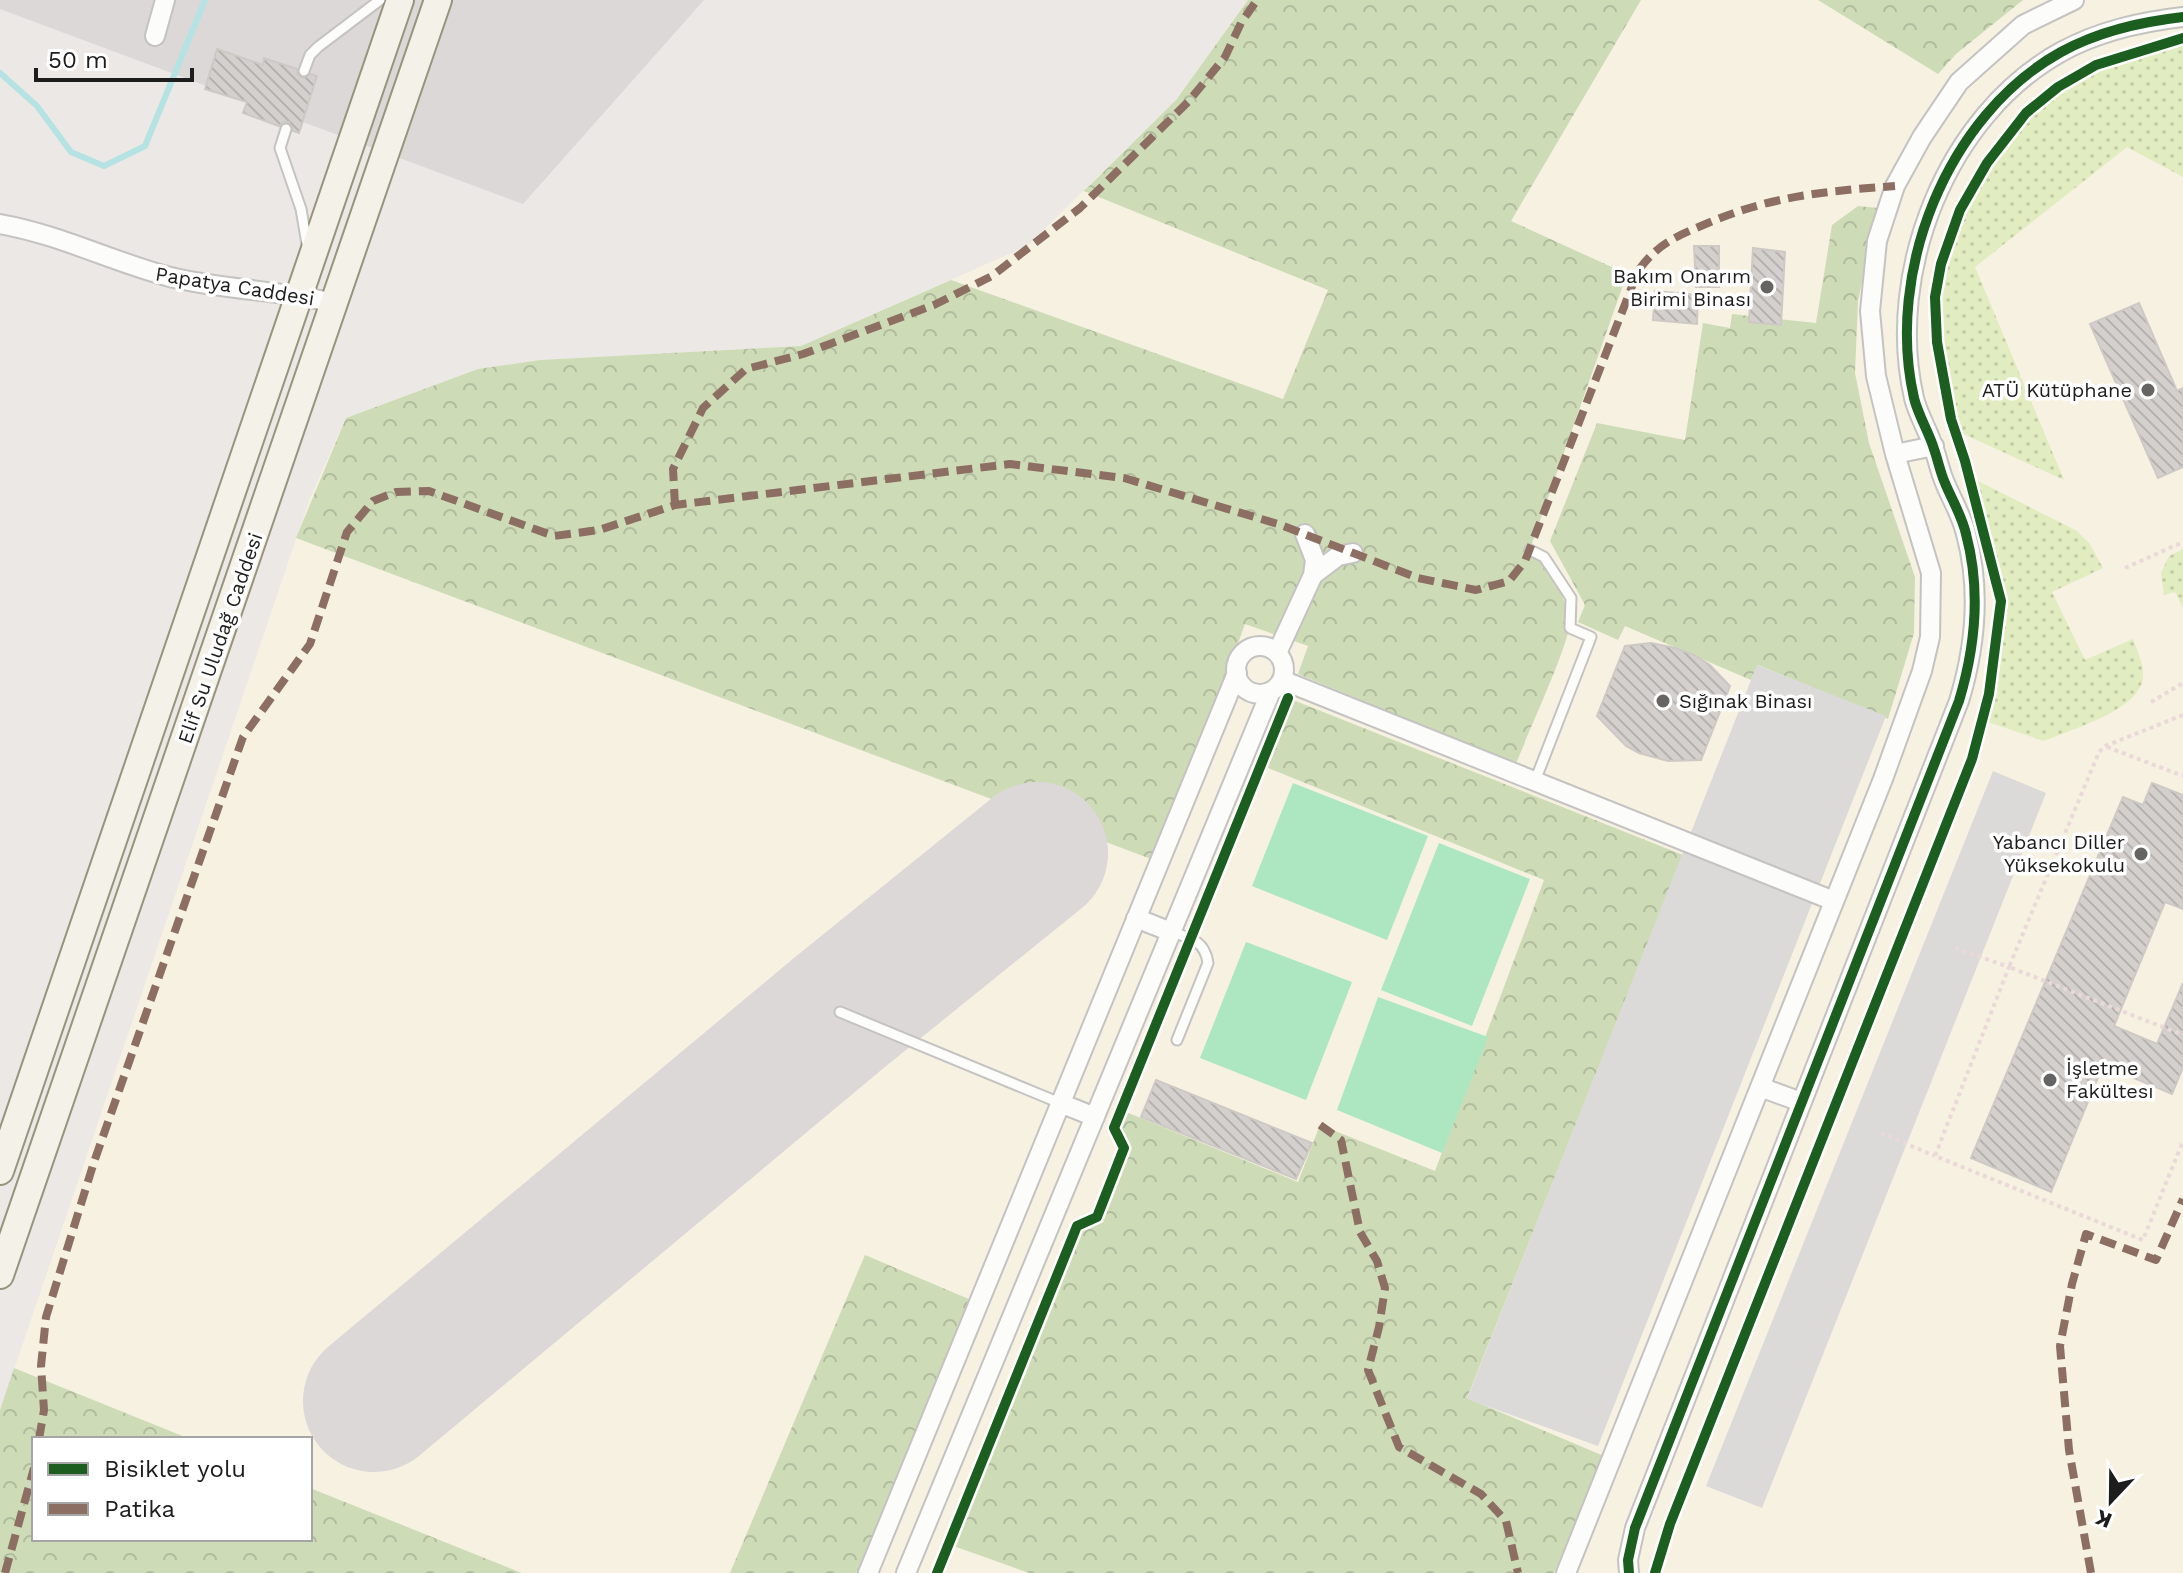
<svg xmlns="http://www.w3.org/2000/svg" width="2183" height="1573" viewBox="0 0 2183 1573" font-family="'Work Sans',sans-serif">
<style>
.residential{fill:#dbd8d7}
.education{fill:#f6f1e0;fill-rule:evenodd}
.grass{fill:url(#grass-dots)}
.forest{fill:url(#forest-crowns)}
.pitch{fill:#ace7c2}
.parking{fill:#dcdad9}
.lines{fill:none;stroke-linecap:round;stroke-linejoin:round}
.stream{stroke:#b5e2e2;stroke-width:6}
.runway{stroke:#dbd8d7;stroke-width:142}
.building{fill:url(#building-back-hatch);stroke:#cfc9c6;stroke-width:2}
.service-casing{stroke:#c4c3c1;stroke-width:13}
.minor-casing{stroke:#c4c3c1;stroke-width:22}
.secondary-casing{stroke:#97937c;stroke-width:30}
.path{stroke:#ebd8d9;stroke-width:4;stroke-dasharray:4 4;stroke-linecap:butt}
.service{stroke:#fcfcfb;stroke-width:9}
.minor{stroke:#fcfcfb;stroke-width:18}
.secondary{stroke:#f4f1e8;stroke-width:26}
.quiet{stroke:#8d6e63;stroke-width:8;stroke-dasharray:16 8;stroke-linecap:butt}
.cycleway-casing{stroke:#fff;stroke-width:15}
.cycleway{stroke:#1b5e20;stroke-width:10}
.poi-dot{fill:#656463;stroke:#fff;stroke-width:3}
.labels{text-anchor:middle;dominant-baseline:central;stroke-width:7;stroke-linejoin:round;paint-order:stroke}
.poi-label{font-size:20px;fill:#1d1d1d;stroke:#fff;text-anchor:end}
.street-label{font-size:20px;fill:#1d1d1d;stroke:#fff}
</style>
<defs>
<pattern id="grass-dots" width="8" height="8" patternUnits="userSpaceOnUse" patternTransform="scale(2)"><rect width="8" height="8" fill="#e1ecc0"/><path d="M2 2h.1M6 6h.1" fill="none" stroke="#c1caa5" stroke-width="1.8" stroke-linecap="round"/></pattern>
<pattern id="forest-crowns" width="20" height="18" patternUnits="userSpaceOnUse" patternTransform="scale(2)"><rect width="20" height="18" fill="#cddcb7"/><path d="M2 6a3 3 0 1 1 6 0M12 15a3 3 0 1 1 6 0" fill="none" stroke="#b0bc9d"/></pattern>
<pattern id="building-back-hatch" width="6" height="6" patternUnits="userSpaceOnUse" patternTransform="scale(2)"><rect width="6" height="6" fill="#d4d0cd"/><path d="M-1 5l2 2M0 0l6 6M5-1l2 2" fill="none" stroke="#b6b2b0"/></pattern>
</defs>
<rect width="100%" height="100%" fill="#ece8e5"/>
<path class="residential" d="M0,0H704L523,204L0,9Z"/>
<path class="education" d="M1248,0H2183V1573H0V1411L310,498L346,418L478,369L540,360L801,346L1027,246L1176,100ZM34,1439H310V1539H34Z"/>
<path class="grass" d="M2183,43V177L2127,147L1975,267L2064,480L1955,430C1943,374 1934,325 1941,268C1944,241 1959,212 1972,189C2020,105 2085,52 2183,43Z
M1976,480L2077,531L2089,543L2103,568L2052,592L2085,660L2133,639C2137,650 2143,663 2143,675C2143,710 2071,729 2044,741L1982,720L1998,601L1988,532Z
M2183,549V606H2182L2175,592L2164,595L2161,573L2169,556Z"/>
<path class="forest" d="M1248,0H1641L1511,221L1627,274L1530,549C1551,570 1567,594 1569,625C1571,640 1524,742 1516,764L1298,674L1308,646L1245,624L1159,862L296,538L346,418L478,369L540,360L801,346L951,280L1283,399L1328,290L1084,191L1176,100Z
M1818,0H2023L1956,54L1938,74Z
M1858,206L1878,208L1858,301L1855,373L1869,443L1915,577L1914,633L1888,719L1758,665L1751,680L1625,626L1618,640L1578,622L1585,605L1550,541L1597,423L1685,440L1703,323L1730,328L1732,314L1816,323L1832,225Z
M1288,698L1683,855L1467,1398L1604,1456L1554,1573H1029L948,1544L1077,1226L1097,1217L1124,1148L1114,1128L1121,1110L1298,1182L1320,1125L1435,1171L1544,880L1261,765Z
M865,1255L971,1300L858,1573H730Z
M14,1368L190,1439H34V1539H310V1488L522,1573H0V1410Z"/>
<path class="pitch" d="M1293,783L1428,836L1387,940L1252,886Z
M1439,843L1530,879L1472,1026L1381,990Z
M1246,942L1352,982L1306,1100L1200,1058Z
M1378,997L1488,1037L1442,1153L1337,1110Z"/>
<path class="parking" d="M1757,665L1886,716L1598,1446L1467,1399Z
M1993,771L2046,793L1762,1508L1706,1486Z"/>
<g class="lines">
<path class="stream" d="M0,73L37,106L71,152L104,166L145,146L205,0"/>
<path class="runway" d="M374,1401L840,1012L1037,853"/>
</g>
<path class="building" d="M217,49L263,65L264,58L297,69L298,75L302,78L311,74L317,76L299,133L293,131L289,122H284L279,126L243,113L247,102L205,89Z
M1694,246H1719V287H1696Z
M1753,248L1785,252L1781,325L1749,322Z
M1655,291L1698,295L1697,324L1653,320Z
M2139,303L2177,391L2183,388V467L2158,478L2090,324Z
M1651,643L1675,648L1694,655L1710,665L1730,686L1701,760L1668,761L1639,753L1626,746L1597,716L1625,646Z
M2152,783L2183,795V909L2165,902L2114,1026L2157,1044L2183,983V1067L2172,1094L2103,1065L2051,1192L1971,1158L2123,797L2143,805Z
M1156,1080L1312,1143L1296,1179L1141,1117Z"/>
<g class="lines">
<defs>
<path id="service" d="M304,71L310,55L318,47L380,0
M286,129L280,148L301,209L307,244
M1530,550L1544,557L1571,598L1570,628L1591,637L1535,781
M1171,932C1191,938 1205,941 1208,963L1177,1040
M840,1012L1060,1103"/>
<path id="minor" d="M155,36L165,0
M0,224C58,234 113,262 170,277C224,290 280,290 334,303
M1895,454L1934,446
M1313,575L1338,556L1353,553
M1236 670a24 24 0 1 1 48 0a24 24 0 1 1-48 0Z
M1277,653L1313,575L1315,560L1305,534
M1282,680L1834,901
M1136,918L1171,932
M1760,1087L1801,1102
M1060,1103L1095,1117
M868,1573L1237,673
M906,1573L1271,691
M1566,1573L1883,779L1922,671L1930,637L1931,573L1895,454L1876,376L1870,311L1877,241L1895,186L1922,137L1959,82L2023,25L2074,0
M1629,1573L1628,1560L1635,1528L1959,701C1976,645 1981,590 1966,534C1962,516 1952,500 1945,483C1940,472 1938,460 1934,449C1929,432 1918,415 1914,398C1885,272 1947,115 2061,52C2099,31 2140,22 2183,17"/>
<path id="secondary" d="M0,1171L400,0
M0,1275L438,0"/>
</defs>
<use href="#service" class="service-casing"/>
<use href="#minor" class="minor-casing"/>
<use href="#secondary" class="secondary-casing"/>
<path class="path" d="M2125,568L2183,542
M2151,702L2183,683
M2183,715L2105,746L2099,752L2009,967L2183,1035
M2107,747L2183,776
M1955,948L2009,967L1935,1156L2143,1240L2183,1141
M1881,1133L1935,1156"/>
<use href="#service" class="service"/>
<use href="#minor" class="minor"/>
<use href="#secondary" class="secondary"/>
<path class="quiet" d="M675,505L673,469L703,408L746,369L803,354L934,305L992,276L1080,208L1188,102L1225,57L1241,23L1257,0
M1320,1125L1341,1140L1360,1232L1377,1261L1385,1288L1379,1327L1368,1370L1399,1447L1481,1494L1506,1521L1518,1573
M39,1439L44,1410L41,1366L46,1317L94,1162L243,737L310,644L347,532L373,501L396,492L429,491L554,536L599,530L675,505L1010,464L1124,478L1278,524L1418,578L1476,590L1509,581L1525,561L1638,271C1658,243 1677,236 1708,223C1771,196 1827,191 1895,186
M5,1573L34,1468
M2091,1573L2069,1450L2060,1346L2072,1284L2086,1234L2156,1260L2183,1199"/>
<defs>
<path id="cycleway" d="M937,1573L1077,1226L1097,1217L1124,1148L1114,1128L1288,698
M1629,1573L1628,1560L1635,1528L1959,701C1976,645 1981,590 1966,534C1962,516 1952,500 1945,483C1940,472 1938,460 1934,449C1929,432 1918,415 1914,398C1885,272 1947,115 2061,52C2099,31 2140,22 2183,17
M1655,1573L1670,1524L1972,759L1989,694L2001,601L1965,461L1951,419L1937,342L1935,297L1941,264L1960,210L1987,163L2026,113L2058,87L2096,65L2183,38"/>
</defs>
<use href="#cycleway" class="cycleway-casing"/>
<use href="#cycleway" class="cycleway"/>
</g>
<g class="poi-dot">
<circle cx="1767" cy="287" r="8"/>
<circle cx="2148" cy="390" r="8"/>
<circle cx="1663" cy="701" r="8"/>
<circle cx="2141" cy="854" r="8"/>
<circle cx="2050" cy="1080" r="8"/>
</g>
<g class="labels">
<g class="poi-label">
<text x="1751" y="276">Bakım Onarım<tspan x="1751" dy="23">Birimi Binası</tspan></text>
<text x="2132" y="390">ATÜ Kütüphane</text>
<text x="1679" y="701" text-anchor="start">Sığınak Binası</text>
<text x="2125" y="842">Yabancı Diller<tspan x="2125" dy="23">Yüksekokulu</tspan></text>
<text x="2066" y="1068" text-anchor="start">İşletme<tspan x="2066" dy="23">Fakültesı</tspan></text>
</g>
<g class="street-label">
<text transform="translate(235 286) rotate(9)">Papatya Caddesi</text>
<text transform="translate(220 638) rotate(-71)">Elif Su Uludağ Caddesi</text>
</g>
</g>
<rect x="32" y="1437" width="280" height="104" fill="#ffffff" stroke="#a5a5a5" stroke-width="2"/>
<rect x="48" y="1463" width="40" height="12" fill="#1b5e20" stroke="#a5a5a5" stroke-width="2"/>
<text x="104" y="1477" font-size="24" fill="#1d1d1d">Bisiklet yolu</text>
<rect x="48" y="1503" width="40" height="12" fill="#8d6e63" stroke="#a5a5a5" stroke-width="2"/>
<text x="104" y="1517" font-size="24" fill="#1d1d1d">Patika</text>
<g transform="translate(2111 1501) rotate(202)" stroke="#ffffff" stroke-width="6" paint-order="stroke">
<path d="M0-6L14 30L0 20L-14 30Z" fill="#1d1d1d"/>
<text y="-12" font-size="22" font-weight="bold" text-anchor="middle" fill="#1d1d1d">K</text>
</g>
<path d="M36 68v12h156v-12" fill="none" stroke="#1d1d1d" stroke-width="4"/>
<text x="48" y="68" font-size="24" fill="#1d1d1d" stroke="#ffffff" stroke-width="6" paint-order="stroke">50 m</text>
</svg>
